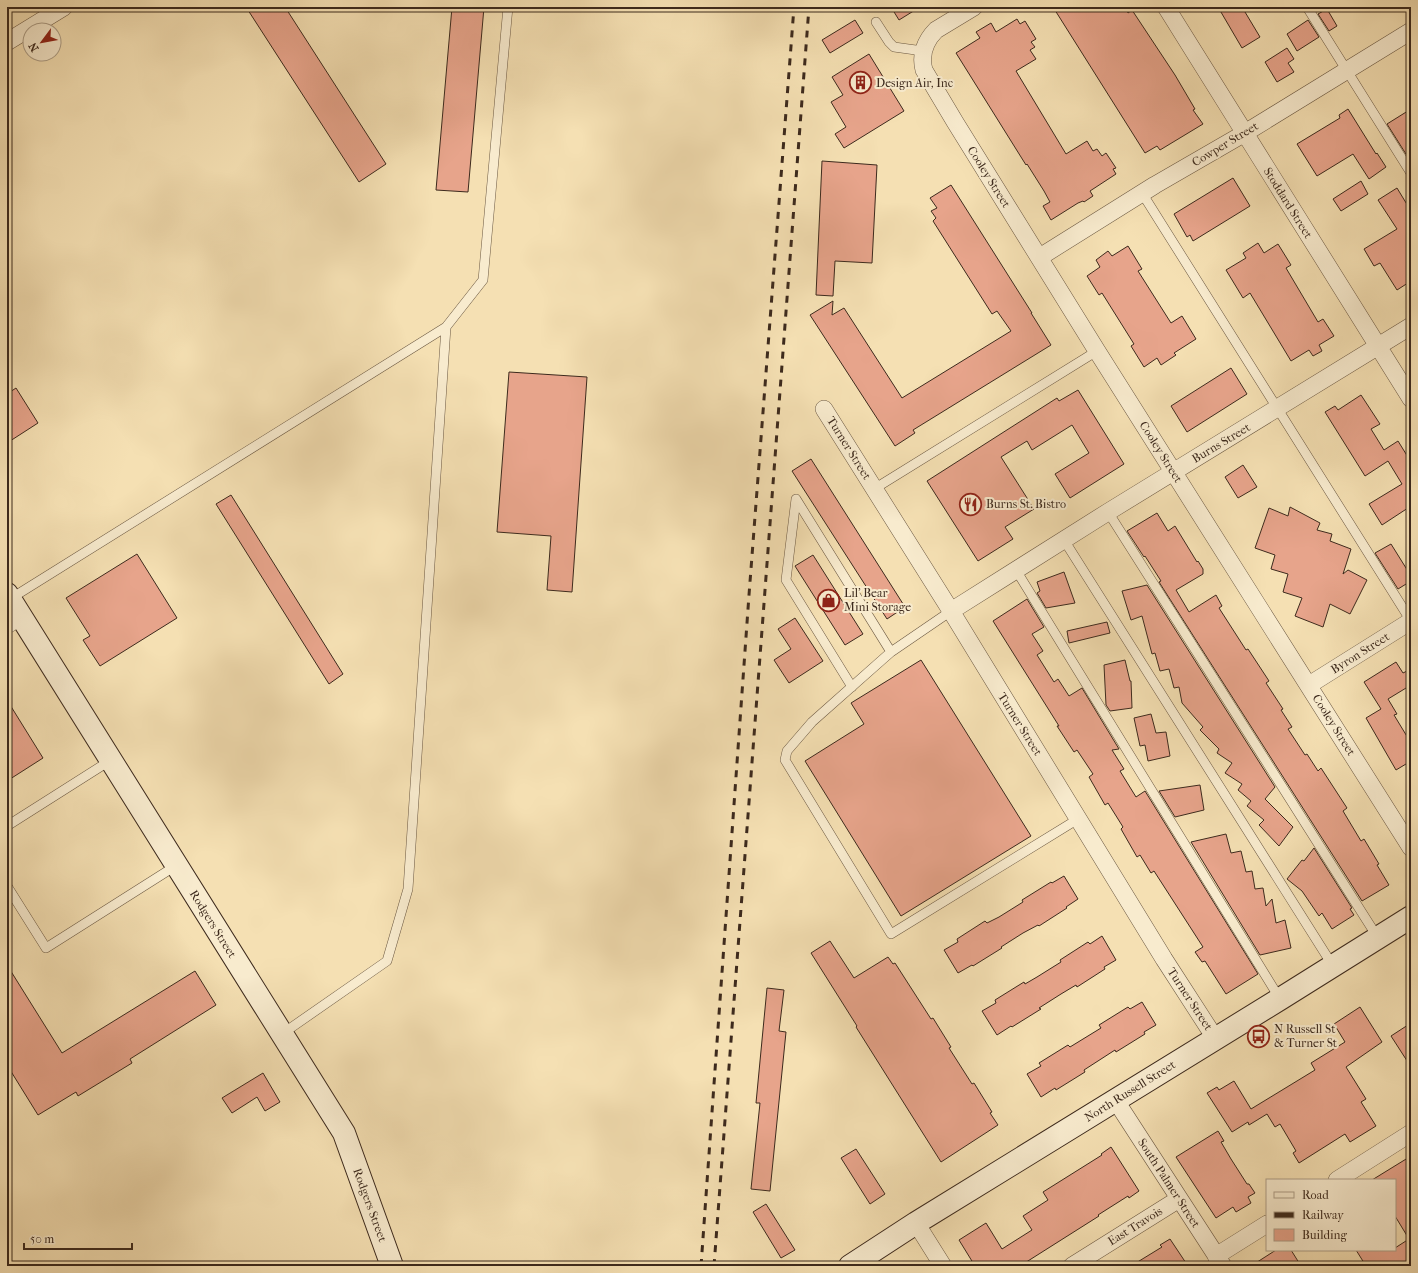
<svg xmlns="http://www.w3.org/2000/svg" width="1418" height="1273" font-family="'IM FELL French Canon',serif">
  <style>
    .building { fill: #e7a48b; stroke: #3d2a1d }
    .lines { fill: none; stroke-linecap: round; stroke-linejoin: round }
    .lane-casing { stroke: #6b5842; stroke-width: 10 }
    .street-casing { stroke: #6b5842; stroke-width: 18 }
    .secondary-casing { stroke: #3d2a1d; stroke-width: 24 }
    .lane { stroke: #f8ebce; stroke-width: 9 }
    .street { stroke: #f8ebce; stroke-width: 17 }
    .secondary { stroke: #f8ebce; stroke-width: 22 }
    .rail { stroke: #3d2a1d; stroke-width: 3; stroke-dasharray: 7 7; stroke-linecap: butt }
    .labels { text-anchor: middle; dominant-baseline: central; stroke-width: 4; stroke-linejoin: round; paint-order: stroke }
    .poi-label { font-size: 12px; fill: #3d2a1d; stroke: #f8ebce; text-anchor: start }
    .street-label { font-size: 12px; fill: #3d2a1d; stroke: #f8ebce }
  </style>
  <rect width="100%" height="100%" fill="#f5e0b3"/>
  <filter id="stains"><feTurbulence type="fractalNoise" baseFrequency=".005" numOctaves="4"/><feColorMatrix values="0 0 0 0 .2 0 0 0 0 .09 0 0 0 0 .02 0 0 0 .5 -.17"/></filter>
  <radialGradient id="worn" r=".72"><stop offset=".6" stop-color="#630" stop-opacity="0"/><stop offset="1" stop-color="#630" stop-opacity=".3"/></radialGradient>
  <path class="building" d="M246,7H285L386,164L359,182Z
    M452,7H484L468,192L436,190Z
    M891,7H920L899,20Z
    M1053,7H1125L1128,13L1132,10L1175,75L1195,109L1193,110L1203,124L1160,150L1157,146L1145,153Z
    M1218,7H1242L1260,37L1242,48Z
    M1327,9L1337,26L1329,31L1318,14Z
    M1017,19L1020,24L1025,21L1036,39L1031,42L1035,47L1030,50L1036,59L1016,71L1066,154L1087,141L1093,151L1097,149L1102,156L1106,153L1116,168L1113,169L1116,174L1090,191L1093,196L1084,202L1083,201L1078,203L1051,220L1043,206L1050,202L1044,191L1027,164L1026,165L956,53L980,38L976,32L991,23L996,32Z
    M855,20L863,33L830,53L822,40Z
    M1308,20L1319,37L1297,51L1287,34Z
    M1287,48L1294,59L1288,63L1294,72L1277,82L1265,62Z
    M869,54L904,111L844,148L835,134L846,127L831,102L843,95L832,77Z
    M1348,109L1376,154L1377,153L1386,167L1369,179L1353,154L1317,176L1297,144L1340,118L1339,115Z
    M1411,109V162L1387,124Z
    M822,161L877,165L872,263L835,261L833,296L816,295Z
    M1233,178L1250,206L1193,241L1190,235L1187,237L1174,214Z
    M1361,181L1368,194L1341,211L1333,199Z
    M951,185L1032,313H1031L1051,345L913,430L915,433L895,446L810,315L833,301L832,315L844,308L902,398L1011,331L997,311L992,314L933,221L936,218L931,211L937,208L930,198Z
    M1397,188L1411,211V281L1397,290L1380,263L1374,266L1364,249L1397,229L1378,200Z
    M1258,243L1264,253L1278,244L1291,265L1286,268L1318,322L1323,319L1334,336L1319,345L1322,351L1313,356L1309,350L1291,361L1250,293L1243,298L1226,270L1246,258L1243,253Z
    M1128,246L1142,269L1138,271L1171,323L1182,316L1196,339L1174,353L1176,355L1161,365L1157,358L1144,367L1131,346L1134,344L1102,293L1099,295L1087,276L1100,267L1096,260L1108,251L1112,256Z
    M1231,368L1247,394L1187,432L1171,406Z
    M509,372L587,377L572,592L547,590L551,536L497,532Z
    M16,388L38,423L7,443V394Z
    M1078,390L1124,464L1070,498L1055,474L1089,453L1072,425L1032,450L1027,441L1001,457L1034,509L1005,527L1013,539L978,561L927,481L1057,398L1059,401Z
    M1361,395L1380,424L1371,429L1384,450L1398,441L1411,462V506L1382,525L1369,504L1402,484L1388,461L1365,476L1325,412L1335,406L1338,410Z
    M811,459L905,607L887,619L792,471Z
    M1243,465L1257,487L1238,498L1225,477Z
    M231,495L343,674L329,684L216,504Z
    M1290,507L1320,523L1317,530L1332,534L1330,541L1351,549L1343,574L1348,570L1367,580L1350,614L1330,604L1323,627L1295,616L1302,598L1283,592L1288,574L1271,569L1275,555L1255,548L1269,508L1288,516Z
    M1157,513L1168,531L1175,526L1197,562L1198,561L1203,569V574L1176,590L1189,612L1216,595L1222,606L1219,608L1246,650L1248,649L1269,681L1266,683L1283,709L1281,710L1292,727L1288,729L1305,755L1307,754L1318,771L1321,768L1347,808L1343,811L1361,841L1364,839L1379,864L1377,865L1389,885L1362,901L1159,582L1161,581L1145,556L1144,557L1127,531Z
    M1391,544L1411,576V581L1398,589L1375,553Z
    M137,554L177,618L100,666L83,640L90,636L66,598Z
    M813,555L863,634L845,645L795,566Z
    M1064,572L1075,603L1046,608L1037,593L1040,591L1037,582Z
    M1147,585L1275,787L1265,799L1293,827L1279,846L1259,825L1264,820L1247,806L1251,801L1238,790L1242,784L1225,773L1232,763L1217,753L1219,749L1200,730L1203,727L1182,703L1179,687L1174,688L1169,669L1160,671L1155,653L1152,654L1142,616L1131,620L1122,591Z
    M1027,599L1044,627L1032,634L1043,651L1037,655L1054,682L1058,679L1069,696L1082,688L1119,749L1112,750L1124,769L1120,771L1136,797L1145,791L1258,974L1226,994L1205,961L1202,962L1195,952L1203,947L1154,871L1151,873L1140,855L1137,857L1121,829L1123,827L1108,803L1105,805L1089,777L1093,774L1077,750L1074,752L1057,726H1059L993,621Z
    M795,618L823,661L789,683L774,660L791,649L778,629Z
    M1107,622L1110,633L1069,643L1067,631Z
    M921,660L1031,836L901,916L805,761L864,724L851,703Z
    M1125,660L1130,681H1131L1132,708L1110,711L1106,705L1104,665Z
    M1396,662L1403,673L1411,669V685L1388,699L1397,714L1394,715L1411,743V761L1396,770L1366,718L1381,709L1364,682Z
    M7,700L43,758L7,781Z
    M1151,714L1156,733L1166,732L1170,756L1148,761L1145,745L1140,746L1134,718Z
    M1200,785L1204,810L1175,817L1159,791Z
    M1226,834L1231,853L1241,851L1246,872L1252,871L1255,889L1263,888L1266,906L1272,899L1276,923L1285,920L1291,948L1260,955L1191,842Z
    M1314,848L1352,908L1350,909L1354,915L1332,929L1322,913L1319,916L1302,891L1287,879L1302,860L1304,861Z
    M1064,876L1078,899L1066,907L1067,908L1039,926L1038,925L1023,933L1001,947L1002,948L973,966L972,965L958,973L944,950L958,942L957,939L985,921L987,923L999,917L1023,902L1022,900L1051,882L1052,883Z
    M1102,936L1116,960L1104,967L1105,969L1077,987L1076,985L1061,994L1039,1008L1041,1009L1012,1027L1011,1026L997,1035L982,1011L996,1003L995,1000L1024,982L1025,984L1037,977L1061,962L1060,960L1088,942L1090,944Z
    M830,941L854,978L888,957L893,964L895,963L931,1019L933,1018L951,1047L949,1048L972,1084L974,1083L992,1112L990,1113L998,1125L941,1162L856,1027L857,1026L811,953Z
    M7,965L62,1053L195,971L216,1005L130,1059L132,1063L78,1096L76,1092L38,1115L7,1065Z
    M767,988L784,990L779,1031L786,1032L770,1191L751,1189L760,1103H756Z
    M1142,1002L1156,1025L1144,1032L1145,1034L1116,1052L1115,1050L1084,1070L1085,1072L1056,1090L1055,1088L1041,1097L1027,1074L1041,1066L1039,1063L1068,1045L1070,1047L1101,1028L1099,1025L1128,1007L1130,1009Z
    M1360,1007L1382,1042L1346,1067L1366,1099L1361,1102L1376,1126L1350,1142L1345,1134L1299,1163L1293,1153L1296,1151L1280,1124L1275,1127L1267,1114L1249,1125L1248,1122L1232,1132L1207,1093L1217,1087L1219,1090L1234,1081L1251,1109L1315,1070L1311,1063L1345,1042L1334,1024Z
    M1411,1023V1067L1391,1036Z
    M263,1073L280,1102L265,1111L257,1097L232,1113L222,1098Z
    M1218,1131L1224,1141L1221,1142L1231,1159L1247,1184H1249L1255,1193L1248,1197L1251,1203L1236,1212L1233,1207L1216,1218L1176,1157Z
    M1111,1147L1139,1191L1129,1198L1128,1196L1098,1215L1099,1216L1020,1266H975L959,1240L986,1223L1002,1249L1032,1230L1023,1216L1048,1200L1043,1192L1102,1155L1101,1154Z
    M856,1149L885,1194L870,1204L841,1158Z
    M1411,1156V1260L1401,1266H1366L1356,1250H1395V1248L1409,1239L1395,1216V1180H1372Z
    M766,1204L795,1250L781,1258L753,1212Z
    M1170,1239L1188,1266H1131L1162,1247L1160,1245Z
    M1276,1250H1291L1301,1266H1251Z"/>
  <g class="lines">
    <defs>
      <path id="lane" d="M1307,7L1411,173
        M876,22L889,42L894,47L923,51
        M1142,193L1411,621
        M874,489L1097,351
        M796,499L786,580L852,687
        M796,499L891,652
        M1108,512L1378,938
        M1064,540L1333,966
        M1016,570L1280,999
        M10,599L446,327
        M951,611L891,652L883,659L812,722L787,751L785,760L891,934L1078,819
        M7,826L111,760
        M7,886L46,948L177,865
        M282,1034L387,961L408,889L446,327L483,280L508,7"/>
      <path id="street" d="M974,7L936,30C925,41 920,55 924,70L955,122L1097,351L1411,848
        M1166,7L1411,399
        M7,42L64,7
        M1040,257L1155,185L1245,133L1411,31
        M824,409L951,611L1164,959L1215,1038
        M951,611L1108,512L1411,326
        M7,625L21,616
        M1309,685L1411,621
        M1116,1101L1223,1266
        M1337,1180L1411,1133
        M916,1223L943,1266
        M1216,1256L1267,1224
        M1072,1266L1179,1199"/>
      <path id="secondary" d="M7,594L344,1133L392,1266
        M850,1266L916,1223L1280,999L1411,917"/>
    </defs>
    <use href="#lane" class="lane-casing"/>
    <use href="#street" class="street-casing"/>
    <use href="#secondary" class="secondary-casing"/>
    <use href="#lane" class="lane"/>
    <use href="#street" class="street"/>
    <use href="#secondary" class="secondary"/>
    <path class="rail" d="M701,1266L749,595L794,7
      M714,1266L809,7"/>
  </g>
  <defs>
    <symbol id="building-ring" viewBox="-11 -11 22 22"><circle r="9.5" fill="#f8ebce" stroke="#8f2418" stroke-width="1.5"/><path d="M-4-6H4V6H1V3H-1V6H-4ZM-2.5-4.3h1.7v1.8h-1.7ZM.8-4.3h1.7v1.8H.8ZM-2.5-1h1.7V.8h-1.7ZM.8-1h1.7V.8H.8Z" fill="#8f2418"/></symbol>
    <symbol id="restaurant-ring" viewBox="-11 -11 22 22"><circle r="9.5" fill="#f8ebce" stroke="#8f2418" stroke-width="1.5"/><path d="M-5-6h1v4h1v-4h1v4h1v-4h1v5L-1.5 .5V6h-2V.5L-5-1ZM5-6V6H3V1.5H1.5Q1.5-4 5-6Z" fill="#8f2418"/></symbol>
    <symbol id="shop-ring" viewBox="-11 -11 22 22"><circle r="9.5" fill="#f8ebce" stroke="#8f2418" stroke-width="1.5"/><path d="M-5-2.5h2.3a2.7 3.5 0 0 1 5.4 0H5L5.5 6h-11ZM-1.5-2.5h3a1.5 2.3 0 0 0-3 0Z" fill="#8f2418"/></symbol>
    <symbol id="bus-ring" viewBox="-11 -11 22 22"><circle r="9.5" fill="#f8ebce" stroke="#8f2418" stroke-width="1.5"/><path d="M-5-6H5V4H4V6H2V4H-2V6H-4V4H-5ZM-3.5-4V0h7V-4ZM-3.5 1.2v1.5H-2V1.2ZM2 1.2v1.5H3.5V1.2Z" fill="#8f2418"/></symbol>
  </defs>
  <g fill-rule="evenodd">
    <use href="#building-ring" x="848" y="70" width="25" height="25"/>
    <use href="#restaurant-ring" x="958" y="492" width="25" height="25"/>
    <use href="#shop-ring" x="816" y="588" width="25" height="25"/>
    <use href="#bus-ring" x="1246" y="1024" width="25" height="25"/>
  </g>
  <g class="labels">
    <g class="poi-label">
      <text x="876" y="83">Design Air, Inc</text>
      <text x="986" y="504">Burns St. Bistro</text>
      <text x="844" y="593">Lil' Bear<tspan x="844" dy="14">Mini Storage</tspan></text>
      <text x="1274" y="1029">N Russell St<tspan x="1274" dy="14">&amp; Turner St</tspan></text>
    </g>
    <g class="street-label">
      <text transform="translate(1225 144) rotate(-31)">Cowper Street</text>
      <text transform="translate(989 177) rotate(58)">Cooley Street</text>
      <text transform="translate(1288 203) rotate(58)">Stoddard Street</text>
      <text transform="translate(1221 443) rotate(-31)">Burns Street</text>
      <text transform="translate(849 448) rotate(58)">Turner Street</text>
      <text transform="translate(1161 452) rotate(58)">Cooley Street</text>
      <text transform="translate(1360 653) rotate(-32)">Byron Street</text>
      <text transform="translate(1020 724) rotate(58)">Turner Street</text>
      <text transform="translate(1334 725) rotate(58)">Cooley Street</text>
      <text transform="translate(213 924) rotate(58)">Rodgers Street</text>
      <text transform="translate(1190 999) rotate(57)">Turner Street</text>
      <text transform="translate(1130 1091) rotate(-32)">North Russell Street</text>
      <text transform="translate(1169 1183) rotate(57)">South Palmer Street</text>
      <text transform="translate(370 1205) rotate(70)">Rodgers Street</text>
      <text transform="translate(1135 1226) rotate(-32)">East Travois</text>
    </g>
  </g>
  <rect width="1418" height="1273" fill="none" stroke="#f5e0b3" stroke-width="24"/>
  <rect x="8" y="8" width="1402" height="1257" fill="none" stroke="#3d2a1d" stroke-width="2"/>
  <rect x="12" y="12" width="1394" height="1249" fill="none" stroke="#3d2a1d"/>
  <rect x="1266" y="1179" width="130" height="72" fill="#f8ebce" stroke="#ad9e87"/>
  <rect x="1274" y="1192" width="20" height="6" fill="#f8ebce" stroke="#ad9e87"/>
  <text x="1302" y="1199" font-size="12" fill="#3d2a1d">Road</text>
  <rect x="1274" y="1212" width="20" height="6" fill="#3d2a1d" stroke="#ad9e87"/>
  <text x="1302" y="1219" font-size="12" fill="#3d2a1d">Railway</text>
  <rect x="1274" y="1229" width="20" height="12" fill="#e7a48b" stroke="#ad9e87"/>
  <text x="1302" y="1239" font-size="12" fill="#3d2a1d">Building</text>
  <g transform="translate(42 42) rotate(238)"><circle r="19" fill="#f8ebce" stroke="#ad9e87"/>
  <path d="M0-3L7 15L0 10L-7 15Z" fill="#8f2418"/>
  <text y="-6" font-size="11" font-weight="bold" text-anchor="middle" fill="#3d2a1d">N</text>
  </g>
  <path d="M24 1243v6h108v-6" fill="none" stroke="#3d2a1d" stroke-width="2"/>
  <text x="30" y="1243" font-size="12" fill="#3d2a1d" stroke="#f8ebce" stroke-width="3" paint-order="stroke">50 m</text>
  <rect width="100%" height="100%" filter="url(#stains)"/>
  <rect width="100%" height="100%" fill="url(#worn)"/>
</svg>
